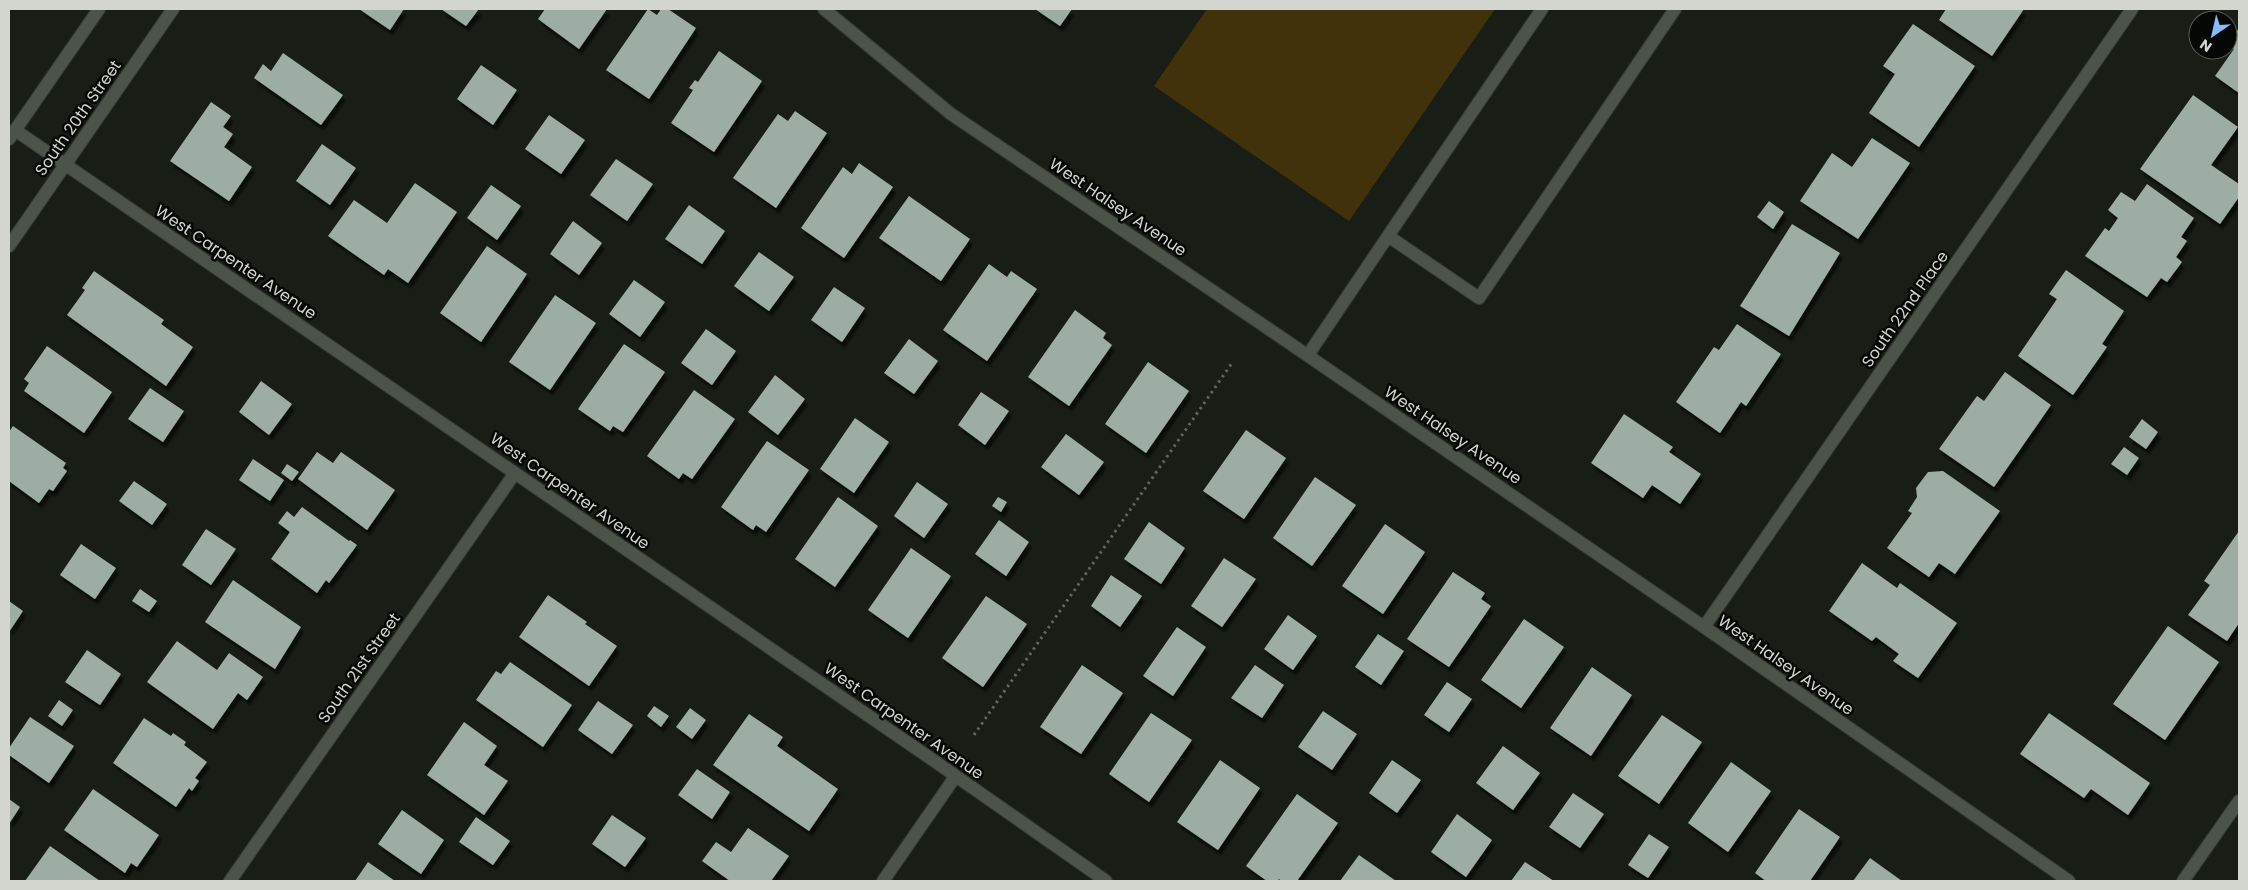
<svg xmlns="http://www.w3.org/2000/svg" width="2248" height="890" font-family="Poppins,sans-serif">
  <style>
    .green { fill: #41320b }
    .building { fill: #9eada4; filter: url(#shadow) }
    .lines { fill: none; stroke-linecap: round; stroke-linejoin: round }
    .minor-casing { stroke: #353933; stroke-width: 14 }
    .path { stroke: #5f645c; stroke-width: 3; stroke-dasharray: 2.5 4; stroke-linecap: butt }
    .minor { stroke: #4c5348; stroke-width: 12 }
    .labels { text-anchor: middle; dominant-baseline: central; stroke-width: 5; stroke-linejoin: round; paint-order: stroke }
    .street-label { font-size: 16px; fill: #d2d6cf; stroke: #050704 }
  </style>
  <defs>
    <filter id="shadow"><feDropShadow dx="3" dy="5.5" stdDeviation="1" flood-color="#0009"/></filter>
  </defs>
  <rect width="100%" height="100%" fill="#181e15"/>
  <path class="green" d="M1207,9H1495L1349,221L1154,86Z"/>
  <path class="building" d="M359,9H404L390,30Z
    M441,9H479L466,26Z
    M545,9H607L579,49L538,19Z
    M648,9L657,15L661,9H668L696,28L649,99L606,70Z
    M1035,9H1072L1060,26Z
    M1946,9H2024L1992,56L1939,20Z
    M1913,24L1975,66L1919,147L1869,113L1895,74L1883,66Z
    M2239,28V93L2215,76L2234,49L2228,44Z
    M719,51L762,81L714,152L671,123L693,90L689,88L695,80L698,82Z
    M283,53L343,95L321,125L254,78L263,64L271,71Z
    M481,65L517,90L493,125L457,99Z
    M2193,95L2238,127L2211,165L2239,184V197L2220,224L2140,169Z
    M211,102L231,116L223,127L233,134L224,147L252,167L229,201L170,161Z
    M795,111L827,133L776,208L733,178L778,114L788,121Z
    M549,115L585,140L561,174L525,149Z
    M1872,138L1910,163L1858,239L1800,201L1832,153L1852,167Z
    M322,144L356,168L330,205L296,181Z
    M616,159L653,184L627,221L590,195Z
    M859,163L893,187L844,258L801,228L843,167L852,174Z
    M415,183L457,212L408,283L388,269L384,275L328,236L354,200L387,223Z
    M2147,184L2194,218L2181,237L2187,241L2176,257L2182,262L2167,282L2161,278L2147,297L2085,256L2105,228L2109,231L2118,218L2108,210L2121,192L2135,201Z
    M491,185L521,206L497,240L467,218Z
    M909,196L970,239L941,281L879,238Z
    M1769,201L1784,212L1773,229L1757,217Z
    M689,205L725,231L702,264L665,239Z
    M573,221L602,243L579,275L550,254Z
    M1792,224L1840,253L1789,336L1740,306Z
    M487,246L527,274L481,342L440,313Z
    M759,252L794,277L769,311L734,286Z
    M989,264L1007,277L1011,271L1037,289L987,361L943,330Z
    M2066,270L2124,311L2102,344L2107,347L2073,395L2018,356L2057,299L2049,294Z
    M94,271L164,320L161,324L193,347L166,386L67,315L85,290L82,288Z
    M634,280L665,302L640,337L609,314Z
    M834,287L865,308L842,342L811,320Z
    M555,295L596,323L550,390L509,362Z
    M1075,310L1106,333L1103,338L1112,345L1069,406L1028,377Z
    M1737,324L1781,354L1746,406L1741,402L1720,433L1676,402L1714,347L1719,350Z
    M706,329L736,351L712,385L681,363Z
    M909,339L938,361L914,394L884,373Z
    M624,344L665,372L623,432L613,426L610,431L578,409Z
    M47,346L112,392L84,433L24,391L29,383L24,379Z
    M1148,362L1189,391L1146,453L1105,424Z
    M2005,372L2051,405L1994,487L1939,449L1977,396L1984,401Z
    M775,375L805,399L778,435L748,412Z
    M261,381L292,404L269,435L239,412Z
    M150,388L184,411L163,442L128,419Z
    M694,390L735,419L692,479L683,473L679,479L647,456Z
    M981,392L1009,411L985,445L958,425Z
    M1624,414L1673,447L1669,452L1701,474L1680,504L1652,485L1643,498L1591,463Z
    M855,418L889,442L854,493L820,469Z
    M2142,419L2158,432L2146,449L2129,437Z
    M13,426L66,463L63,468L67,471L53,491L49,489L39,503L9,481V432Z
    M1246,430L1286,458L1244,519L1203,491Z
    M1066,434L1104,462L1079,495L1041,467Z
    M767,441L809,470L766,532L756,525L753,530L721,507Z
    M2124,447L2139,458L2127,475L2111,464Z
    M317,452L333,463L341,452L395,490L367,530L298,479Z
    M253,459L284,480L270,501L239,480Z
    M287,464L299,472L292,481L281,473Z
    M1943,471L2000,511L1955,574L1939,563L1929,577L1887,548L1912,513L1908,511L1917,497L1916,488L1928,472Z
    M1315,477L1356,505L1312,566L1273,538Z
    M134,481L167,504L152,525L119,501Z
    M917,482L948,504L924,538L894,516Z
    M838,497L878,526L835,587L795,559Z
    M998,497L1007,502L1001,512L992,506Z
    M302,507L349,541L350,540L357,545L329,583L326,580L317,593L271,559L290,532L278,523L287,511L294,517Z
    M999,520L1029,542L1006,576L975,554Z
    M1149,522L1185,548L1161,584L1124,559Z
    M1385,524L1425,552L1383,614L1342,586Z
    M206,529L236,549L211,585L182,565Z
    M2239,531V623L2227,641L2188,615L2210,585L2204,581Z
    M81,544L116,568L95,599L60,575Z
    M911,548L951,576L908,638L868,610Z
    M1224,558L1256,579L1222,627L1191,606Z
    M1862,563L1897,588L1900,583L1957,623L1918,678L1893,661L1899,654L1876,637L1872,641L1829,611Z
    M1453,572L1485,593L1481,599L1491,606L1449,667L1407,639Z
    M1111,575L1142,596L1120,627L1091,606Z
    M233,580L301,627L275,669L205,622Z
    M140,589L157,601L149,612L132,601Z
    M548,595L587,622L585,624L617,646L589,686L519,637Z
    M986,596L1027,624L983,687L942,658Z
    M9,601L23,611L9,632Z
    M1288,615L1317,636L1293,670L1264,649Z
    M1524,619L1564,647L1521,708L1481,680Z
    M2168,626L2219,662L2165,740L2113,704Z
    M1177,627L1206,647L1173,696L1143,676Z
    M1378,634L1404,651L1381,685L1355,667Z
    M177,641L217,670L229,653L263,677L247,700L238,693L213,729L147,682Z
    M87,650L121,674L100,705L65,682Z
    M510,662L572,705L543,747L476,700L496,671L501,674Z
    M1082,665L1123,693L1081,754L1040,727Z
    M1255,665L1284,685L1262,718L1231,698Z
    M1592,667L1632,695L1591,756L1550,728Z
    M1447,682L1472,699L1449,732L1424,715Z
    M59,700L73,710L62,726L48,716Z
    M598,701L633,725L612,754L578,730Z
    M654,706L669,716L661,727L647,716Z
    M690,708L706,720L692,739L676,727Z
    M1323,711L1357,734L1332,770L1298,747Z
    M1151,713L1192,740L1149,802L1109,774Z
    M2049,713L2150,783L2128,815L2091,789L2084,798L2020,754Z
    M749,714L783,737L777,746L838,789L809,831L713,765Z
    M1662,715L1702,742L1659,804L1618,776Z
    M30,717L74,746L49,783L9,755V748Z
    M144,718L171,736L173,733L186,742L184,745L207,762L195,778L199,781L192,791L189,788L176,807L113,763Z
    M464,722L497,746L484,765L508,781L484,815L427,775Z
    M1503,746L1540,773L1513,810L1476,783Z
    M1220,760L1260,788L1218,850L1177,822Z
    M1392,760L1421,780L1397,813L1369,793Z
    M1731,762L1771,791L1728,852L1688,823Z
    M697,769L730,792L712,819L678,795Z
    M93,789L159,835L137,867L131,863L125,873L64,830Z
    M1573,793L1604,814L1580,848L1549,827Z
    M1297,794L1338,823L1297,881H1282L1279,879L1277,881H1267L1246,866Z
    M9,799L20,807L9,824Z
    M1799,809L1840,837L1810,881H1766L1755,873Z
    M402,810L444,840L421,874L378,844Z
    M1457,814L1492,840L1466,877L1431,852Z
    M612,815L646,838L625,867L592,844Z
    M476,817L510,841L493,865L459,842Z
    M748,828L789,856L771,881H730L702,861L716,842L731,852Z
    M1649,834L1669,847L1648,878L1628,865Z
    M50,846L100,881H25Z
    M1359,855L1396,881H1340Z
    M1870,858L1902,881H1853Z
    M368,862L395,881H355Z
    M1525,862L1554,881H1511Z"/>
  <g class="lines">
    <defs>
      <path id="minor" d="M824,9L951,114L1260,323L1704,627L2069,881
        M1542,9L1388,236L1479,298L1675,9
        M15,130L930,758L1106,881
        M9,139L99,9
        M9,246L173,9
        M1308,355L1388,236
        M1704,627L2132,9
        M230,881L515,473
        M883,881L955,777
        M2183,881L2239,801"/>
    </defs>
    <use href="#minor" class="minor-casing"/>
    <path class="path" d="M974,735L1232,363"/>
    <use href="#minor" class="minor"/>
  </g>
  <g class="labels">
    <g class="street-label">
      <text transform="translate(78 118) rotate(-55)">South 20th Street</text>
      <text transform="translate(1118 207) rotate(34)">West Halsey Avenue</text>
      <text transform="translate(236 262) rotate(34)">West Carpenter Avenue</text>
      <text transform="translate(1905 309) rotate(-55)">South 22nd Place</text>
      <text transform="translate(1453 435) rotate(34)">West Halsey Avenue</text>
      <text transform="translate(570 491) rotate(35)">West Carpenter Avenue</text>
      <text transform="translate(1786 665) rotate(35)">West Halsey Avenue</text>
      <text transform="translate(359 668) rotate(-55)">South 21st Street</text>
      <text transform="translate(904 721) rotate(35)">West Carpenter Avenue</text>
    </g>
  </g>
  <rect width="2248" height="890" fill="none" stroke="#d2d6cf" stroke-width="20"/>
  <g transform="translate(2213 35) rotate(214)"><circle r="24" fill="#050704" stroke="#575a55"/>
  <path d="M0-4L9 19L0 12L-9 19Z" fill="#8bbafc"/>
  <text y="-8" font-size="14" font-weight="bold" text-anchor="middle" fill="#d2d6cf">N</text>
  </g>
</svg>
